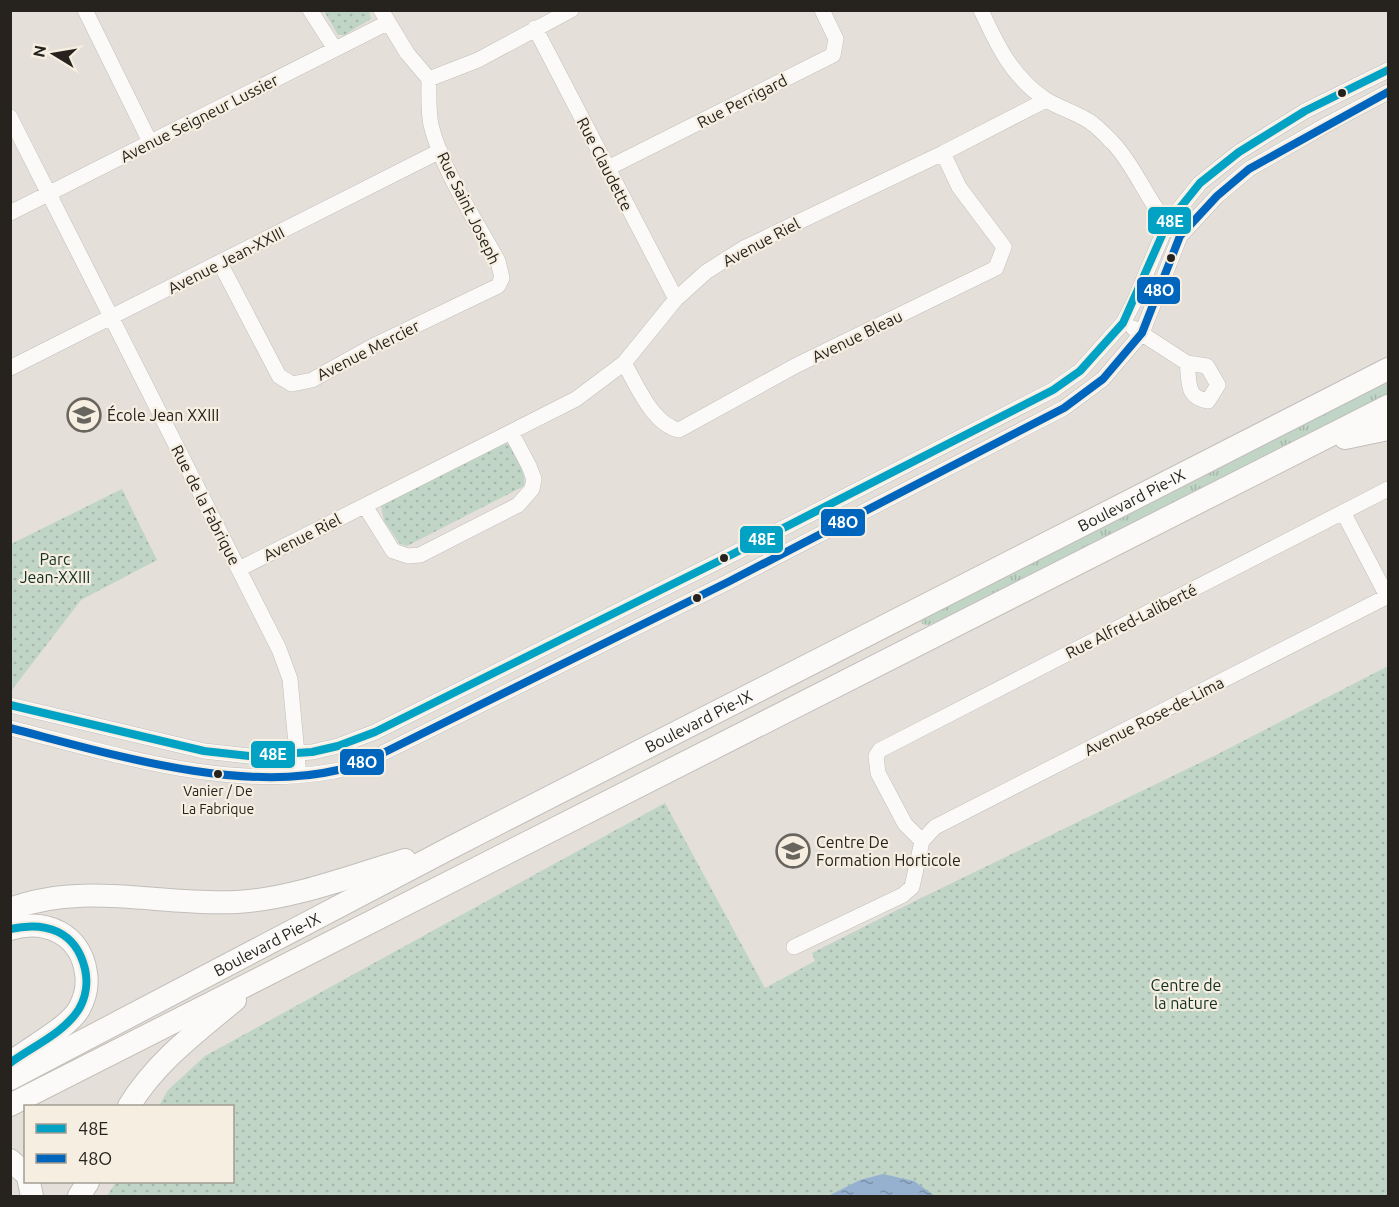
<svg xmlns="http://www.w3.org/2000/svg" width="1399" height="1207" font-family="Ubuntu,sans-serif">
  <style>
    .grass { fill: url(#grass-tufts) }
    .park { fill: url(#park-dots) }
    .water { fill: url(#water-ripples) }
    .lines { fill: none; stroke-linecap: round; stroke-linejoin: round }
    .minor-casing { stroke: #c2beb9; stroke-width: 16 }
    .highway-casing { stroke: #c2beb9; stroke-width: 24 }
    .minor { stroke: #fbfaf9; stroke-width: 15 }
    .highway { stroke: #fbfaf9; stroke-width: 22 }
    .bus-1-casing { stroke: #f5eee1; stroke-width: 12 }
    .bus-2-casing { stroke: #f5eee1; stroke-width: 12 }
    .bus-1 { stroke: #02a2c5; stroke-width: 8 }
    .bus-2 { stroke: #0065bd; stroke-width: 8 }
    .bus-dot { fill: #26231e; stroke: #f5eee1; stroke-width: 2 }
    .labels { text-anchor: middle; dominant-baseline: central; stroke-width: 4.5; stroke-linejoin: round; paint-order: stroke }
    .bus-label { font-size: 14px; fill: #26231e; stroke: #f5eee1 }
    .street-label { font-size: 16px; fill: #26231e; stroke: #f5eee1 }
    .poi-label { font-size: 16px; fill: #26231e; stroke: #f5eee1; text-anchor: start }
    .park-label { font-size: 16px; fill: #103022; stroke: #f5eee1 }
    .line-badge { stroke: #f5eee1; stroke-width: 2 }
    .badge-label { font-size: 16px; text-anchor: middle; font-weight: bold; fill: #fff }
  </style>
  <defs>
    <pattern id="grass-tufts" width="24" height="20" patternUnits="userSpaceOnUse" patternTransform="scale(1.5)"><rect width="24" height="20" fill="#c0d5c6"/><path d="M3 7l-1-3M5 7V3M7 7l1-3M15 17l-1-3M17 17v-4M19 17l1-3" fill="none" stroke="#a5b7aa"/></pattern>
    <pattern id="park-dots" width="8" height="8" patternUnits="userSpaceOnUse" patternTransform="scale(1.5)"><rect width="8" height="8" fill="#c0d5c6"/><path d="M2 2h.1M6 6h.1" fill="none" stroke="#a5b7aa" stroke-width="1.8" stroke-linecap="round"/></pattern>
    <pattern id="water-ripples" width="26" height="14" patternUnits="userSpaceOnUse" patternTransform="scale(1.5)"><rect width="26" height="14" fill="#96b1d0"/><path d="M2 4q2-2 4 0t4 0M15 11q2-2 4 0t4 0" fill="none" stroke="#7a90a8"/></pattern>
  </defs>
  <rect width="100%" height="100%" fill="#e4e0d9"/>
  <path class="grass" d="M1388,379V396L953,616L928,625L922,624L921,619Z"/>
  <path class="park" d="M324,11H369L371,19L344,35H338Z
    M503,440C514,448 527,473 524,486L407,546L400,544L384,521L381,505Z
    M122,489L157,560L81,600L11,691V544Z
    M1388,666V1196H107L116,1182H232V1106H159L168,1090L205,1056L665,803L765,988L815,961L812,953L919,899L1218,754Z"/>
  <path class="water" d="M883,1174L914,1181L935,1196H828L860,1180Z"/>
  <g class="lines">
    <defs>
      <path id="minor" d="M85,10L150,142
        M310,10L335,49
        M981,10C997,45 1012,77 1045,99C1060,109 1079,113 1093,124C1101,130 1107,137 1114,144C1138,170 1148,205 1174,230
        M535,28L676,299
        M429,79L478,60L571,10
        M10,117L279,649L290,679L299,776
        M608,168L833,55L836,39L822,10
        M10,213L387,23
        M220,263L279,376L292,384L312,380L373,346L498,286L502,278L498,261C476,221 442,170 431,125C428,110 429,94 429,79L407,53L381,10
        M1133,328L1187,363L1207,366L1218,385L1208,401C1185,397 1190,382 1187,363
        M624,363C637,385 652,424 679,430L795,366L996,268L1004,247L959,187L943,153
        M10,368L440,151
        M365,506L393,551L408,556L420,555L518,505L532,489L534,479L529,466L511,432
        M1343,512L1387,596
        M239,569L576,399L624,363L676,299L706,272L744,248L943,153L1046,100
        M10,705L204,751L249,756L312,752L338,746L375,732L719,561L1053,390L1080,371L1123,323L1133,304L1167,224L1200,183L1239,152L1305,111L1388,70
        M10,728C116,754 225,791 334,771C350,768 366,760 381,754L728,582L1064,408L1103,379L1142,333L1180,236L1217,196L1249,169L1326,125L1388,92
        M922,841L905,824L878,773L876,756L880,750L1388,489
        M922,841L935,827L1388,596
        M794,947L903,895L912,887L922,841"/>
      <g id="highway">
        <path d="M1345,438L1388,429"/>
        <path d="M10,909C84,881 161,906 237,902C292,899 352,876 405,860"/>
        <path d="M10,929C45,918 81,934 86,973C88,985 85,998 79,1009C68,1028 29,1048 10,1063"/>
        <path id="s1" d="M10,1079L452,847L1388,369"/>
        <path d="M10,1105L1388,406"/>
        <path d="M129,1106C156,1062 195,1033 235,1000"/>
        <path d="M10,1160L26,1174"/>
        <path d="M29,1182L32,1196"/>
        <path d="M79,1196L88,1182"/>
      </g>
    </defs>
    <use href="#minor" class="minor-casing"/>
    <use href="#highway" class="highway-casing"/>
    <use href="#minor" class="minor"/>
    <use href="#highway" class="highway"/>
    <defs>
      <path id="bus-1" d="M10,705L204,751L249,756L312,752L338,746L375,732L719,561L1053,390L1080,371L1123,323L1167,224L1200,183L1239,152L1305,111L1388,70
        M10,929C46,921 76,931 85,969C88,982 86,997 79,1009C64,1033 33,1046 10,1063"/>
      <path id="bus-2" d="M10,728C108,753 238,794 338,770C353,766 367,760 381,754L728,582L1064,408L1103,379L1142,333L1180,236L1217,196L1249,169L1388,92"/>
    </defs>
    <use href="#bus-1" class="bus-1-casing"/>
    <use href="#bus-2" class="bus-2-casing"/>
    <use href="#bus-1" class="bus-1"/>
    <use href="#bus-2" class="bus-2"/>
  </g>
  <defs>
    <symbol id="school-ring" viewBox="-11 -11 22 22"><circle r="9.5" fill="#f5eee1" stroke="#68655f" stroke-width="1.5"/><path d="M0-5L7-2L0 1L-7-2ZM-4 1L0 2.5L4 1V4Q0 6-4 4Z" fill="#68655f"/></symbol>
  </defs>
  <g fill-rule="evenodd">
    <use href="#school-ring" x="65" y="396" width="38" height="38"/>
    <use href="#school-ring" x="774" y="832" width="38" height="38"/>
  </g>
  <g class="bus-dot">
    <circle cx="1342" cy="93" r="5"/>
    <circle cx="1171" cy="258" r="5"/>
    <circle cx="724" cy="558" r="5"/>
    <circle cx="697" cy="598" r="5"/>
    <circle cx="218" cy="774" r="5"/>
  </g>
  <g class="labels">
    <g class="bus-label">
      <text x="218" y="791">Vanier / De<tspan x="218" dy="18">La Fabrique</tspan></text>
    </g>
    <g class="street-label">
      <text transform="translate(742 101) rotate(-27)">Rue Perrigard</text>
      <text transform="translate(199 118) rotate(-27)">Avenue Seigneur Lussier</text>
      <text transform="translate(605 164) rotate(63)">Rue Claudette</text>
      <text transform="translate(469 208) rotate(64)">Rue Saint Joseph</text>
      <text transform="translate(761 242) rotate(-28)">Avenue Riel</text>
      <text transform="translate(226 260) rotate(-27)">Avenue Jean-XXIII</text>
      <text transform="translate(857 336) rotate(-26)">Avenue Bleau</text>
      <text transform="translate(368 350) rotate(-27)">Avenue Mercier</text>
      <text stroke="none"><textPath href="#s1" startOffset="1262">Boulevard Pie-IX</textPath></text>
      <text transform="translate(206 505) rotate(63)">Rue de la Fabrique</text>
      <text transform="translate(302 537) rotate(-27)">Avenue Riel</text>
      <text transform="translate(1131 621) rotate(-27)">Rue Alfred-Laliberté</text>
      <text transform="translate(1154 716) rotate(-27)">Avenue Rose-de-Lima</text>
      <text stroke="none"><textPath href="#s1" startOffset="776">Boulevard Pie-IX</textPath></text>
      <text stroke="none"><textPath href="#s1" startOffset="290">Boulevard Pie-IX</textPath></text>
    </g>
    <g class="poi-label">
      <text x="107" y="415">École Jean XXIII</text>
      <text x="816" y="842">Centre De<tspan x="816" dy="18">Formation Horticole</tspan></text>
    </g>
    <g class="park-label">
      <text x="55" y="559">Parc<tspan x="55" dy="18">Jean-XXIII</tspan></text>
      <text x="1186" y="985">Centre de<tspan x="1186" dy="18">la nature</tspan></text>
    </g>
  </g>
  <g class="line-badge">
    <rect x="1147" y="206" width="45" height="29" rx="6" fill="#02a2c5"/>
    <rect x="1136" y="276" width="45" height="29" rx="6" fill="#0065bd"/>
    <rect x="820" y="508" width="46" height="29" rx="6" fill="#0065bd"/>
    <rect x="739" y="525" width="45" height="29" rx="6" fill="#02a2c5"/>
    <rect x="250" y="740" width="46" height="29" rx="6" fill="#02a2c5"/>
    <rect x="339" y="748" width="46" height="28" rx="6" fill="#0065bd"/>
  </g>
  <g class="badge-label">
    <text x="1170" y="227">48E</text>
    <text x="1159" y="296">48O</text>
    <text x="843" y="528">48O</text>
    <text x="762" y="545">48E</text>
    <text x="273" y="760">48E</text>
    <text x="362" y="768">48O</text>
  </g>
  <rect width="1399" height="1207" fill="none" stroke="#26231e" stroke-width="24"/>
  <rect x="24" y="1105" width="210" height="78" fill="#f5eee1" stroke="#a29d93" stroke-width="1.5"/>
  <rect x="36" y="1124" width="30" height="9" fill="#02a2c5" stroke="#a29d93" stroke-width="1.5"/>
  <text x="78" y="1135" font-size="18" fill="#26231e">48E</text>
  <rect x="36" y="1154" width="30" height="9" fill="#0065bd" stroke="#a29d93" stroke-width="1.5"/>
  <text x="78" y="1165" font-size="18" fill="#26231e">48O</text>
  <g transform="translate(54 54) rotate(281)" stroke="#f5eee1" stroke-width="4.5" paint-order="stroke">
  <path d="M0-4.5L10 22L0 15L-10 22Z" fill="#26231e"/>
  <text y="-9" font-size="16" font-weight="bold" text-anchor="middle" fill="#26231e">N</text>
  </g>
</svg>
